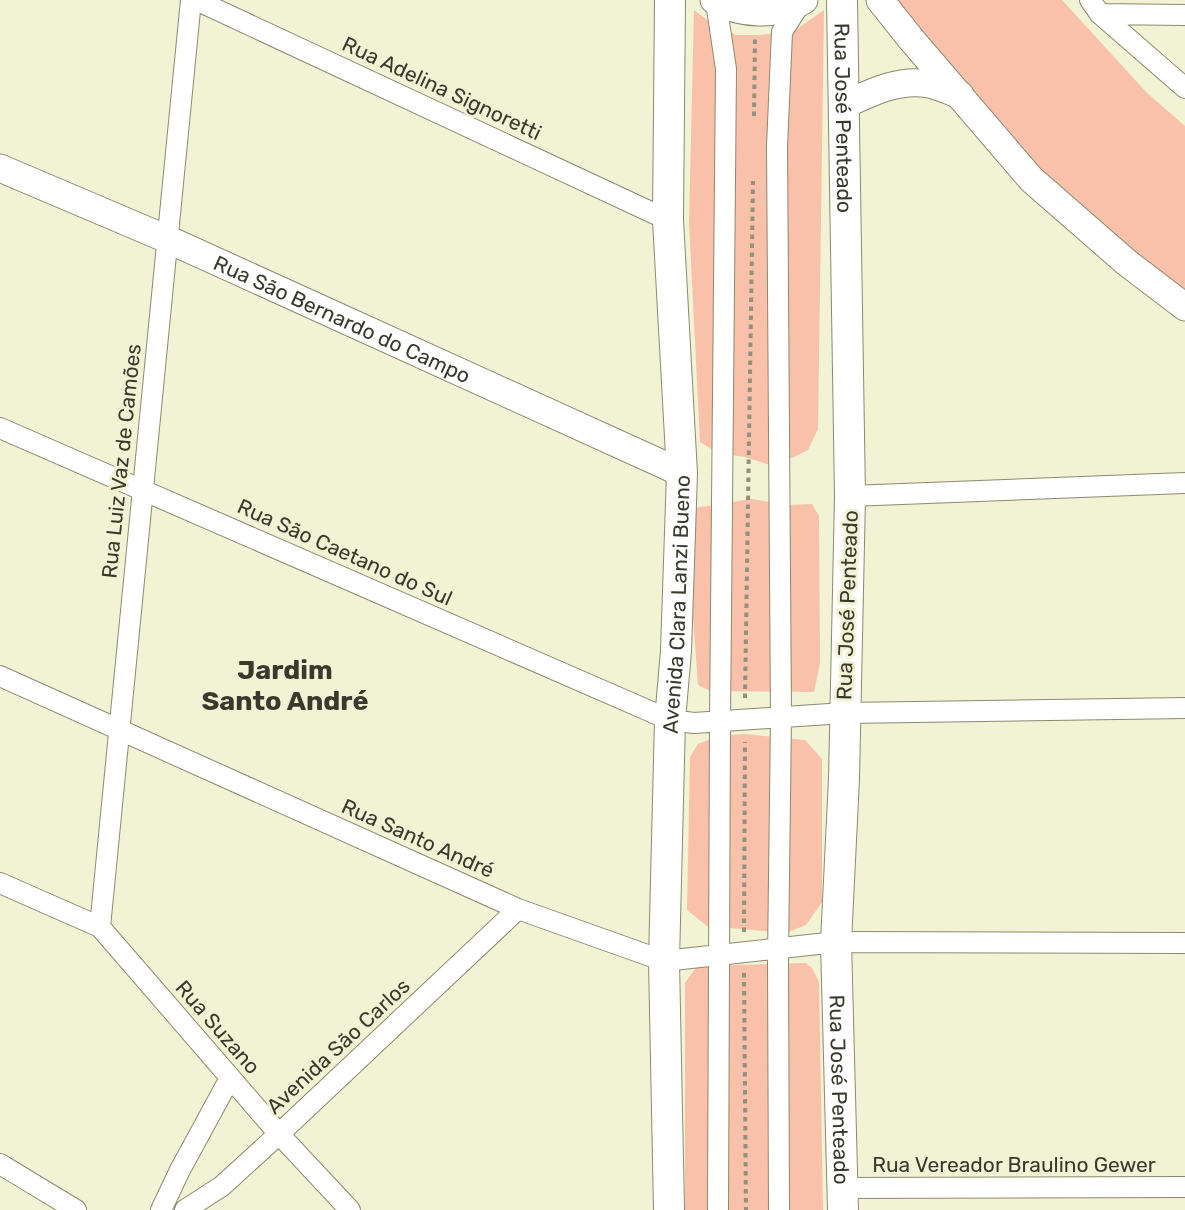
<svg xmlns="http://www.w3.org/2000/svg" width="1185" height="1210" font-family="Rubik,sans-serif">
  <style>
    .green { fill: #f9c0aa }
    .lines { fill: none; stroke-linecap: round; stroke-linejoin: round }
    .street-casing { stroke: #8a8a6f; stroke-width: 22 }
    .secondary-casing { stroke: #8a8a6f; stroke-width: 29 }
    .primary-casing { stroke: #8a8a6f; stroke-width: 32 }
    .path { stroke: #91917c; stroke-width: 4; stroke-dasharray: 4.5 4.5; stroke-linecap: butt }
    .street { stroke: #fff; stroke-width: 20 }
    .secondary { stroke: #fff; stroke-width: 27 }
    .primary { stroke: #fff; stroke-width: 30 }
    .labels { text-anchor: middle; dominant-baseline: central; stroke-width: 6; stroke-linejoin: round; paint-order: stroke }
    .street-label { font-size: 21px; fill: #39392d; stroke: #f2f3d5 }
    .district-label { font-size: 27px; font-weight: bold; fill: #39392d; stroke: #f2f3d5 }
  </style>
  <rect width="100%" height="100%" fill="#f2f3d5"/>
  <path class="green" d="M893,0H1062L1147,93L1185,126V289L1135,252L1039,171Z
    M694,10L715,26L736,35H759L794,31L824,10L818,429L808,450L792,458L767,464L745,457L718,453L700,442L689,222Z
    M752,499L788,505L812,504L819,516L820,663L814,692L710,691L698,685L692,604L694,508Z
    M744,734L805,740L822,759V902L806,925L786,933L707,926L687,910L690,757L698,744L718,736Z
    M806,963L812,968L819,982L823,1210H685V983L695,969L702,966Z"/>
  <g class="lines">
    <defs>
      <path id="street" d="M196,0L668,220
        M1090,0L1100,14L1185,88
        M716,2L726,69L720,721L718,1210
        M1100,14L1185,15
        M0,428L670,720L694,723L844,713L1185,708
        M850,496L1185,483
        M0,676L518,909L664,961L836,942L1185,943
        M0,883L100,927L279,1134L350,1210
        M100,927L191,0
        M0,1164L76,1210
        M842,1188L1185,1187
        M161,1210L180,1170L230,1078
        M185,1210L222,1186L279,1134L518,909
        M779,1210L778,958L781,717L777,146L782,32L801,2"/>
      <g id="secondary">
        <path d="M714,0C741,15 777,17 804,0"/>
        <path d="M880,0L911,39L1031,179L1126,262L1185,307"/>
        <path d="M844,105C870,93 899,78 929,84C939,86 950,91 960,95"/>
        <path id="s1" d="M0,168L167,239L682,473"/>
      </g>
      <g id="primary">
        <path id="s2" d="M842,0L850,496L844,779L836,942L843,1210"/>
        <path id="s3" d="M669,1210L664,961L670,720L676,651L682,473L668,220L670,0"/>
      </g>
    </defs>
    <use href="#street" class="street-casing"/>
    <use href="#secondary" class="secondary-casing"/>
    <use href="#primary" class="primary-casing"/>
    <path class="path" d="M754,116L755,37
      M745,698L753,181
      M744,932L745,742
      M744,973L746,1210"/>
    <use href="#street" class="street"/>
    <use href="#secondary" class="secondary"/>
    <use href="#primary" class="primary"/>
  </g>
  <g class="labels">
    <g class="street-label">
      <text transform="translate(442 88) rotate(25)">Rua Adelina Signoretti</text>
      <text stroke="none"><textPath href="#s2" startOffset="118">Rua José Penteado</textPath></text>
      <text stroke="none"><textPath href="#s1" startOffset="374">Rua São Bernardo do Campo</textPath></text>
      <text transform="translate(121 461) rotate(-84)">Rua Luiz Vaz de Camões</text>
      <text transform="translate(345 552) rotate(24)">Rua São Caetano do Sul</text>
      <text stroke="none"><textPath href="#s3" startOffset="606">Avenida Clara Lanzi Bueno</textPath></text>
      <text transform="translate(847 605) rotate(-88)">Rua José Penteado</text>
      <text transform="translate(418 838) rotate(24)">Rua Santo André</text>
      <text transform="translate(218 1027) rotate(49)">Rua Suzano</text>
      <text transform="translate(338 1046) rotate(-43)">Avenida São Carlos</text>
      <text stroke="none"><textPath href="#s2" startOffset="1090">Rua José Penteado</textPath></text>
      <text x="1014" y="1164">Rua Vereador Braulino Gewer</text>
    </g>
    <g class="district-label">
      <text x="285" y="670">Jardim<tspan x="285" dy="31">Santo André</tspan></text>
    </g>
  </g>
</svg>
